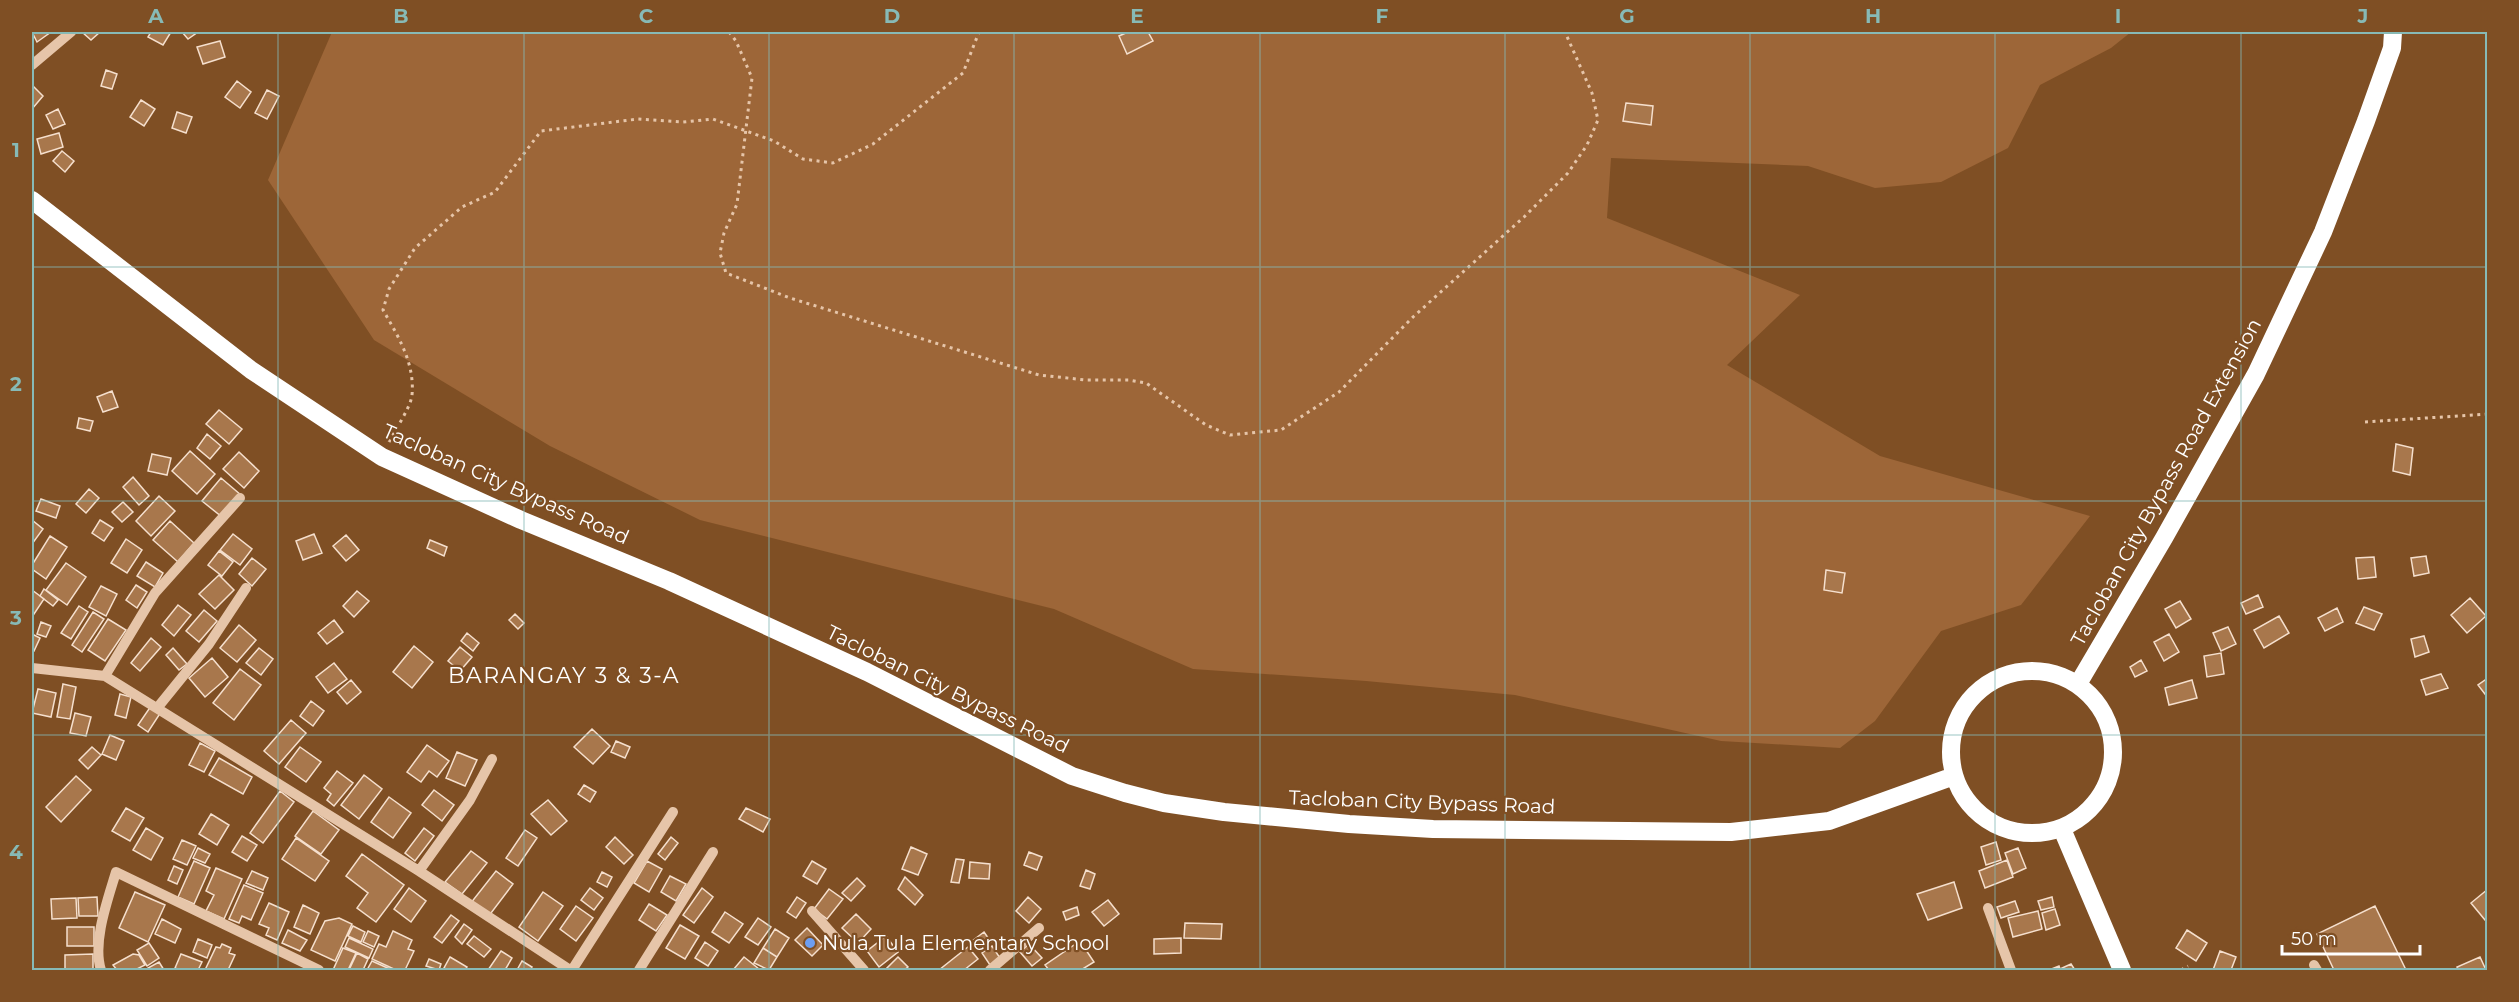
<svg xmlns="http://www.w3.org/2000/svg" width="2519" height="1002" font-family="Montserrat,sans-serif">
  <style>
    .green { fill: #9d6638 }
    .building { fill: #a8774c; stroke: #f5dfcd; stroke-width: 1.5 }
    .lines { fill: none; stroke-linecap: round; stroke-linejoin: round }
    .path { stroke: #e6c5a9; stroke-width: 3; stroke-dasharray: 3 4.5; stroke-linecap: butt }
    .minor { stroke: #e6c5a9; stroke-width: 10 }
    .highway { stroke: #fff; stroke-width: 18 }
    .grid { fill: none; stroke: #87bab6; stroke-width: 1.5; stroke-opacity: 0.55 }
    .poi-dot { fill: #6d9ef1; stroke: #7f4f24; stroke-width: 2 }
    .labels { text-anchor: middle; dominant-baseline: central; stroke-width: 4.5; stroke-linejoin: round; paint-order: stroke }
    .street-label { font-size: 20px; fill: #fff; stroke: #7f4f24 }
    .poi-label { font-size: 20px; fill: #fff; stroke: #7f4f24; text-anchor: start }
    .quarter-label { font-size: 22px; letter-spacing: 1.5px; fill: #fff; stroke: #7f4f24 }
    .neatline { fill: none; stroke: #87bab6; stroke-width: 2 }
    .grid-label { font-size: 20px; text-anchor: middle; font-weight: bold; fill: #87bab6 }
  </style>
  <rect width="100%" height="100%" fill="#7f4f24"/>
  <path class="green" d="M332,32H2131L2111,48L2040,85L2008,148L1941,182L1875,188L1808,166L1611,158L1607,218L1800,295L1727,365L1880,456L2090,516L2021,605L1941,631L1875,721L1840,748L1721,741L1515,695L1366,681L1193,669L1054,609L700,520L550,446L374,340L268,180Z"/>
  <path class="building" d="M32,32H51L37,42Z
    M82,32H100L91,40Z
    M151,32H171L163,45L148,37Z
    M182,32H198L188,39Z
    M1128,32H1148L1153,41L1127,54L1119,36Z
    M220,41L225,57L203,64L197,47Z
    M106,70L117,74L112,89L101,86Z
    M237,81L251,92L240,108L225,97Z
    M32,85L43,96L32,109Z
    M267,90L279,96L267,119L255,113Z
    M141,100L155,109L144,126L130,117Z
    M1626,103L1653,106L1651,125L1623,121Z
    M58,109L65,124L53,129L46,115Z
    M177,112L192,117L186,133L172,128Z
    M59,133L63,147L41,154L37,139Z
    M62,151L74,161L65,172L53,161Z
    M112,391L118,407L103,412L97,397Z
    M219,410L242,429L229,444L206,424Z
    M79,418L93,421L90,431L77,428Z
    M207,434L221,446L210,459L197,448Z
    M2396,444L2413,448L2410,475L2393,471Z
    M190,451L215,474L197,494L172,471Z
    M239,452L259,471L244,488L223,469Z
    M152,454L171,458L167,475L148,471Z
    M133,477L149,496L139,505L123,487Z
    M221,478L241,495L222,517L202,501Z
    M89,489L99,498L86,513L76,504Z
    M159,496L175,511L151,536L136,521Z
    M41,499L60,506L56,518L36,511Z
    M123,502L133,512L122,522L112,512Z
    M32,520L43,529L32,544Z
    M100,520L113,528L104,541L92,533Z
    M170,521L194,543L178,562L153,540Z
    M233,534L252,549L240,565L220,550Z
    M314,534L322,553L303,560L296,541Z
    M346,535L359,550L346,561L333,546Z
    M50,536L67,547L46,579L32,569V565Z
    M126,539L142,550L127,573L111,563Z
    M430,540L447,547L444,556L427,548Z
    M219,551L233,562L222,576L208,565Z
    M2426,556L2429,573L2414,576L2411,558Z
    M2374,557L2376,577L2358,579L2356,558Z
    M252,558L266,569L252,586L239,574Z
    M146,562L163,573L155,587L137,576Z
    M66,563L86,577L67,605L46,590Z
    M1826,570L1845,573L1842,593L1824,590Z
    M219,575L234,590L215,609L199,594Z
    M136,585L147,592L137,608L126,600Z
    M101,586L117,594L106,616L89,607Z
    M44,589L58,600L53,606L40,596Z
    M32,590L44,599L32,617Z
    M357,591L369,601L354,617L343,606Z
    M2258,595L2263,607L2246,614L2241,603Z
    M2470,598L2486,616L2467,633L2451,615Z
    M2180,601L2191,619L2176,628L2165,609Z
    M178,605L191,615L174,636L162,625Z
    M79,606L88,612L71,639L61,633Z
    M2364,607L2382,614L2374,630L2356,623Z
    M2337,608L2343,622L2325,631L2318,618Z
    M204,610L217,621L199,642L186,631Z
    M93,612L104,619L82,652L72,645Z
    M515,614L524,623L518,629L509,620Z
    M2279,616L2289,633L2264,648L2254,630Z
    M108,619L126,630L105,661L88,650Z
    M334,620L343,632L327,644L318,633Z
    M41,622L51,626L46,637L37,634Z
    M239,625L256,640L237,662L220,648Z
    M2228,627L2236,644L2221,651L2213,633Z
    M467,633L479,643L473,651L461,641Z
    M32,634L40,638L34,651L32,650Z
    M2169,634L2179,652L2164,661L2154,642Z
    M2424,636L2429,652L2415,657L2411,639Z
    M151,638L161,647L140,671L131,663Z
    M414,646L433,662L412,688L393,672Z
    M460,647L472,657L460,671L448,661Z
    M173,648L187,664L179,670L166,655Z
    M259,648L273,659L261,675L246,663Z
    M2221,653L2224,674L2207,677L2204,656Z
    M212,658L228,677L205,697L189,678Z
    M2141,660L2147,671L2135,677L2130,667Z
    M334,663L347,679L328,693L316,677Z
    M240,669L261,685L234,720L213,703Z
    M2441,674L2448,688L2426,695L2421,680Z
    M2488,678V698L2478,685Z
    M351,680L361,692L347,704L337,692Z
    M2192,680L2197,698L2169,705L2165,688Z
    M63,684L76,687L70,719L57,717Z
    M38,689L56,693L51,717L32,713Z
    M120,694L131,697L126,718L115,715Z
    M311,701L324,711L313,726L300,716Z
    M151,706L161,712L148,732L138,725Z
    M75,713L91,717L86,736L70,733Z
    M291,720L306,733L279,764L264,751Z
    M592,729L610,746L593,764L574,747Z
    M110,735L124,741L116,760L102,754Z
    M616,741L630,747L625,758L611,752Z
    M200,743L215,751L204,772L189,765Z
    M427,745L449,761L437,777L429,771L421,782L407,772Z
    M92,747L101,755L88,769L79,760Z
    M300,747L321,762L306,782L285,767Z
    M457,752L477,760L465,786L446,778Z
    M219,758L252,777L243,794L209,775Z
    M337,771L353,783L334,806L327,800L331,794L324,788Z
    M364,775L382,789L359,819L341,805Z
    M76,776L91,790L61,822L46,807Z
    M584,785L596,792L590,802L578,794Z
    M434,790L454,805L442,821L422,805Z
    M280,791L294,802L263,843L250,833Z
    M389,797L411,813L393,838L371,822Z
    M548,800L567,821L551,835L531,814Z
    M126,808L144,818L130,841L112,831Z
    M746,808L770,819L763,832L739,819Z
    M313,811L339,830L321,854L295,836Z
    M211,814L229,825L217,845L199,834Z
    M146,828L163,838L151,860L133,850Z
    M424,828L434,836L415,861L405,853Z
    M525,830L537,838L518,866L506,858Z
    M242,836L257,845L247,861L232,852Z
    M615,837L633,855L624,864L606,847Z
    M671,837L678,843L665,860L658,854Z
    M296,838L329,861L315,881L282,859Z
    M182,840L196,846L187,865L173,859Z
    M1996,842L2001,860L1986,865L1981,847Z
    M911,847L927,854L918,875L902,869Z
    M198,848L210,854L205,863L193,858Z
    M2018,848L2026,868L2013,874L2005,853Z
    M471,851L487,863L462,894L445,882Z
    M1029,852L1042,857L1037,870L1024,865Z
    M362,854L404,885L376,922L357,908L368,893L346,876Z
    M956,859L964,860L959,883L951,882Z
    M2007,860L2013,877L1985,888L1979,871Z
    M194,861L210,868L194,904L178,897Z
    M647,861L662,869L649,892L634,883Z
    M812,861L826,869L817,884L803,876Z
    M970,862L990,864L989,879L969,878Z
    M174,866L183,870L177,884L168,880Z
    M216,868L242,879L224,919L206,911L214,895L206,891Z
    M1086,870L1095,874L1090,889L1080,886Z
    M252,871L268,878L263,890L246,883Z
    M496,871L513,884L488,917L470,904Z
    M602,872L612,877L607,887L597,882Z
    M670,876L686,884L676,901L661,892Z
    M905,877L923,895L915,905L898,889Z
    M857,878L865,886L851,901L842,893Z
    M1954,882L1962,908L1928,920L1917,894Z
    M244,885L263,893L251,920L242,916L239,923L229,919Z
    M409,888L426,901L411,922L394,909Z
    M590,888L603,898L594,910L581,900Z
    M702,888L713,897L694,923L683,915Z
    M829,889L843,899L827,919L814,909Z
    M2488,889V918L2485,920L2471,903Z
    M135,892L165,905L148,942L119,928Z
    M543,892L563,906L538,941L519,927Z
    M97,897L98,916H79L78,898Z
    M797,897L806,903L796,918L787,912Z
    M1028,897L1041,909L1029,923L1016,911Z
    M2052,897L2054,907L2041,910L2038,901Z
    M76,898L77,918L52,919L51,899Z
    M1108,900L1119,914L1104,926L1092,912Z
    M2015,901L2019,912L2001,918L1997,907Z
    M269,903L289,912L277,940L266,935L269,928L259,924Z
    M649,904L667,915L656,931L639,920Z
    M303,905L319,913L310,934L294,927Z
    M576,906L593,918L576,941L560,929Z
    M2375,906L2406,970H2334L2317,934Z
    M1077,907L1079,915L1066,920L1063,912Z
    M2055,909L2060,925L2046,930L2042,913Z
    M2038,911L2042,929L2013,937L2008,918Z
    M725,912L743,924L729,943L712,932Z
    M856,914L871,929L858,943L842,928Z
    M451,915L459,921L442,943L434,937Z
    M339,918L352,924L335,961L311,950L325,921Z
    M758,918L771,927L758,945L745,937Z
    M162,919L181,929L175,943L155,934Z
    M1185,923L1222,924L1221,939L1184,938Z
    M464,924L472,930L462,944L455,937Z
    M680,925L699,936L685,959L666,948Z
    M353,926L365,932L361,942L348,936Z
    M67,927H94V946H67Z
    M807,928L823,945L812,956L795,940Z
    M775,929L789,938L777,957L763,948Z
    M288,930L307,940L300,951L282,943Z
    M2187,930L2207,943L2196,961L2176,948Z
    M368,931L379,936L374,947L363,942Z
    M393,931L412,940L408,949L414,951L405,970H396L372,959L379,944L386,947Z
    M984,932L991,942L980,950L972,941Z
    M474,936L491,949L484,957L467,944Z
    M886,936L898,952L879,967L867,951Z
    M349,938L373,949L369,958L345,947Z
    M1181,938V953L1154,954V939Z
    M198,939L212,945L207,958L193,952Z
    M1080,941L1094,962L1081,970H1049L1045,965Z
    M705,942L718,951L708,966L695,958Z
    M149,943L159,958L147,966L137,950Z
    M222,944L231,948L229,953L235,955L228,970H205L216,947L220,948Z
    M1029,944L1042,958L1032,966L1020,952Z
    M992,946L1000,958L990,965L982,953Z
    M968,947L978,959L964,970H939Z
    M343,948L356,953L348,970H333Z
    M763,948L777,957L769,970L754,963Z
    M501,951L512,958L505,970H488Z
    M2220,951L2236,957L2231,970H2213Z
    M357,953L368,959L363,970H349Z
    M93,954V970H65V955Z
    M133,954L139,955L145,965L135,970H117L113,965Z
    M181,954L202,962L198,970H181L175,968Z
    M450,957L467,967L465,970H448L444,968Z
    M744,957L759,969L758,970H733Z
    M898,957L908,967L904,970H890L887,968Z
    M2480,957L2486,970H2459L2457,967Z
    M429,959L441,964L439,970L426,966Z
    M372,961L392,970H367Z
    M522,961L532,967L530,970H517Z
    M159,962L164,970H149L148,968Z
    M2071,964L2075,970H2049L2059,966L2060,969Z"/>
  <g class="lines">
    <path class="path" d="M729,32L736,41L752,78L737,204L724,233L720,253L726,273L790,298L1039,375L1086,380H1129L1146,383L1206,425L1230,435L1281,430L1339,392L1413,317L1524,217L1568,173L1587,145L1598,120L1592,93L1565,32
      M2365,422L2488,414
      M389,442C395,430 411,407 412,395C415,363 398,336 383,310L389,289L415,248L462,207L495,192L541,131L638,119L683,122L713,119L774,141L803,159L833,163L873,144L963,73L979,32
      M2181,970L2188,966"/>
    <path class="minor" d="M32,65L71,32
      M32,668L105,676L419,871L570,970
      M105,676L155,593L240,498
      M158,707L209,644L246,588
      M419,871L470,800L492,759
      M1988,908L2011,970
      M812,911L864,970
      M2314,965L2317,970
      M101,970C92,942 108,899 116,872L319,970
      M572,970L673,812
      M639,970L713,852
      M990,970L1039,928"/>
    <path class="highway" d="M32,200L251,370L382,457L521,520L669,581L867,672L1072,776L1125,793L1164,803L1224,812L1349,824L1433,829L1731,832L1829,821L1954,776
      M1951 752a81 81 0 1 1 162 0a81 81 0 1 1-162 0Z
      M2078,684L2164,538L2256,374L2323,232L2366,121L2392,48L2393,32
      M2062,829L2122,970"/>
  </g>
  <path class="grid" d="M278,32V970M524,32V970M769,32V970M1014,32V970M1260,32V970M1505,32V970M1750,32V970M1995,32V970M2241,32V970M32,267H2488M32,501H2488M32,735H2488"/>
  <circle class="poi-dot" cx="810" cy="943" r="6"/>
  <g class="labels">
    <g class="street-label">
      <text transform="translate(2166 482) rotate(-61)">Tacloban City Bypass Road Extension</text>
      <text transform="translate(506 484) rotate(24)">Tacloban City Bypass Road</text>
      <text transform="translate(948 689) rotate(26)">Tacloban City Bypass Road</text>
      <text transform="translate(1422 802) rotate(2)">Tacloban City Bypass Road</text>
    </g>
    <g class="poi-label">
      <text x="822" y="943">Nula Tula Elementary School</text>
    </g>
    <g class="quarter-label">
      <text x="564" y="675">BARANGAY 3 &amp; 3-A</text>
    </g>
  </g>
  <rect width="2519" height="1002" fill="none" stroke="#7f4f24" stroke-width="66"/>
  <path d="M2282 945v9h138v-9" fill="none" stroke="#ffffff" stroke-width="3"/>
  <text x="2291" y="945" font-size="18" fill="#ffffff" stroke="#7f4f24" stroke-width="4.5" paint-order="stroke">50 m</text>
  <rect x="33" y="33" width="2453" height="936" class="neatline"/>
  <g class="grid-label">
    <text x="156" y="23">A</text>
    <text x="401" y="23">B</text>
    <text x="646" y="23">C</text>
    <text x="892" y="23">D</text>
    <text x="1137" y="23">E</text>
    <text x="1382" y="23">F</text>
    <text x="1627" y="23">G</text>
    <text x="1873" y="23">H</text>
    <text x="2118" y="23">I</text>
    <text x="2363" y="23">J</text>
    <text x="16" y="157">1</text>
    <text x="16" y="391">2</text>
    <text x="16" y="625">3</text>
    <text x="16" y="859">4</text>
  </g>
</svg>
